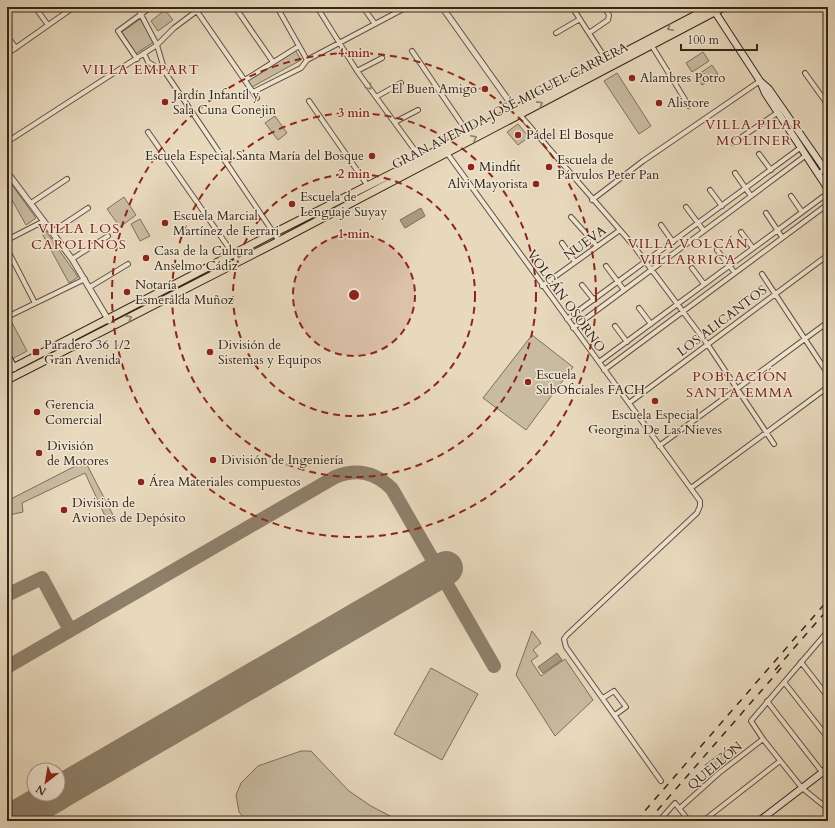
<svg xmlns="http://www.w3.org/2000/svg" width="835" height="828" font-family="Cardo,serif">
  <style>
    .green { fill: #c9bba1; stroke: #7e705c }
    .water { fill: #aa9c85; stroke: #7a6d59 }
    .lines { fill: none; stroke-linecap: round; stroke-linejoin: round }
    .taxiway { stroke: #8e806a; stroke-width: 14 }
    .runway { stroke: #8e806a; stroke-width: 34 }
    .minor-casing { stroke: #605341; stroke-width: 6 }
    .tertiary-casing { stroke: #605341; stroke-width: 7 }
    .secondary-casing { stroke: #332618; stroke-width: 8 }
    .primary-casing { stroke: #332618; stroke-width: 9 }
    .minor { stroke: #f0e6d4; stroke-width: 4 }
    .tertiary { stroke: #f0e6d4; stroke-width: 5 }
    .secondary { stroke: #f0e6d4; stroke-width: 6 }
    .primary { stroke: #e8d9bd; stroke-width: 7 }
    .rail { stroke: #332618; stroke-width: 1.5; stroke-dasharray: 7 7; stroke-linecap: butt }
    .oneway { stroke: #8e806a }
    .oneway2 { stroke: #928676 }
    .ring { fill: none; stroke: #8f2418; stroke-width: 2; stroke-dasharray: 7 5 }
    .poi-dot { fill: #8f2418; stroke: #f0e6d4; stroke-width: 1.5 }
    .labels { text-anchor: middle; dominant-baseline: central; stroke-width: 3; stroke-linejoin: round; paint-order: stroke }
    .poi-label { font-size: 13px; fill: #332618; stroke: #f0e6d4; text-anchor: start }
    .street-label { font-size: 13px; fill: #332618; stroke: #f0e6d4 }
    .neighbourhood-label { font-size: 14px; letter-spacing: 1px; fill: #7a1f14; stroke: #f0e6d4 }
    .centre { fill: #8f2418; stroke: #f0e6d4; stroke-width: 2 }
    .ring-label { font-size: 12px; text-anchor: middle; font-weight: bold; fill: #8f2418; stroke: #f0e6d4; stroke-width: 3; stroke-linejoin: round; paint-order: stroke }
  </style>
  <rect width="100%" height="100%" fill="#e8d9bd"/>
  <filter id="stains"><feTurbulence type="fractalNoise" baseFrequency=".005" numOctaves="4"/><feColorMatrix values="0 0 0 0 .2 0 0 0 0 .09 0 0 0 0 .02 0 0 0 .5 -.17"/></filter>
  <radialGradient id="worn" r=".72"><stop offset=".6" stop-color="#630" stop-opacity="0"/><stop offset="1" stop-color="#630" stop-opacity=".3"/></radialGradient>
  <path class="green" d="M165,10L173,20L158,31L151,21Z
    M140,19L155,41L134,55L119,34Z
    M295,50L301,60L252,87L248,81Z
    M703,52L709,61L692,72L686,63Z
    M712,65L718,74L702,85L696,76Z
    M617,73L651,126L639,134L604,81Z
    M275,116L287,133L278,140L265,123Z
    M518,124L529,137L518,145L507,132Z
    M7,178L36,218L26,225L7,191Z
    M124,197L136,215L120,227L107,209Z
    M140,219L150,236L140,241L131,224Z
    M41,224L78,277L69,283L38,226Z
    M7,317H9L27,351L12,359L7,350Z
    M532,335L573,367L526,430L483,398Z
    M85,461L113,515L106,518L85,473L22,503L23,512L9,515L7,501Z
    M532,631L541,643L533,650L538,656L531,661L541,676L565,659L593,700L555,736L516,675Z
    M431,668L478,694L442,760L394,734Z
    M301,751H311L349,791L371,806L394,818L395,821H247L239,812L236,795L241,783L258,766Z
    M721,753L727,760L711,773L705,765Z"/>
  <path class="water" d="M421,208L425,216L405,228L400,220Z
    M557,653L562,660L543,673L538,667Z"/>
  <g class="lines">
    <path class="taxiway" d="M7,595L42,578L70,630
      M7,667L335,477C357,468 375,472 392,489L494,666"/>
    <path class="runway" d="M58,793L446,568
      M10,821L57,794"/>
    <defs>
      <path id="minor" d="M35,7L48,25
        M137,7L157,45L165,72L279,241
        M194,7L257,98
        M235,7L273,62
        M277,7L307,60
        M317,7L357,71L422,160
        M363,7L375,24
        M572,7L607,61
        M556,33L580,19
        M589,33L608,20L609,15L604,7
        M7,36L16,48
        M652,46L689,106
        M412,51L468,133
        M144,53L148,62L165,72
        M7,54L74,7
        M137,59L118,31L151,7
        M357,71L382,58
        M805,73L828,105
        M245,80L299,46
        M253,92L301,68L307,60L407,7
        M376,97L401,83
        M309,101L368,186
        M520,115L633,245L708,345L774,444
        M395,122L418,110
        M148,132L238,261
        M7,142L157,45L174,28L202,7
        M733,143L777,113
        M447,153L700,501V506L697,513L567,635L564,639L566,647L661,781
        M759,154L771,170
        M735,173L751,196
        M818,174L828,167
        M710,190L722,206
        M791,196L802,212
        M592,200L643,161L760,81
        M31,203L67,179
        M686,207L704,231
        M766,213L782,237
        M571,217L597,246
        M661,225L673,242
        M52,232L88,208
        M741,232L753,248
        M7,240L44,221
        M562,243L575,262
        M7,249L35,303
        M717,250L735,273
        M72,259L108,236
        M606,266L624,290
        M692,268L704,284
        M762,274L828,374
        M582,285L594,300
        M542,286L620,230
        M90,287L128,264
        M639,308L651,324
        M7,317L85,279
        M567,319L800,148
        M615,326L627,342
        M573,328L805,156
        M599,362L828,193
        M604,370L828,204
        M629,403L828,255
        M659,446L828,322
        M691,488L828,387
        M828,631L751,721L763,739L802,788L828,809
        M801,662L828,697
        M784,682L828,738
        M603,698L614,691L626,707L615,715
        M767,701L822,772
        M680,808L719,773L763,739
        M659,821L675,803L689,821
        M703,821L780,761"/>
      <path id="tertiary" d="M442,7L516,111
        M7,172L72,259L109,321"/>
      <path id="secondary" d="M715,12L760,81L765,93L828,189
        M760,81L769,89L828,174
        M7,355L14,368
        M759,821L828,768"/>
      <path id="primary" d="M7,371L274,233L403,168L711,7
        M7,380L279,241L724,7"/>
    </defs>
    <use href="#minor" class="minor-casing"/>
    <use href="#tertiary" class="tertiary-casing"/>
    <use href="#secondary" class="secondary-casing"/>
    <use href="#primary" class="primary-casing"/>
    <use href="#minor" class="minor"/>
    <use href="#tertiary" class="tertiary"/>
    <use href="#secondary" class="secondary"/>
    <use href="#primary" class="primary"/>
    <path class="rail" d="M775,670L828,609
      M636,821L828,600
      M648,821L782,667"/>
  </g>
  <defs><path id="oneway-chevron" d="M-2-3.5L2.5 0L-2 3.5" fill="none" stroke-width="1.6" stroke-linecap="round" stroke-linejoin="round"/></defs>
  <g class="oneway">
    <use href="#oneway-chevron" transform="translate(670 28) rotate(153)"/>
    <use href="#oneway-chevron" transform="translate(540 104) rotate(-28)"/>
    <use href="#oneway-chevron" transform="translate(474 138) rotate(-27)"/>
    <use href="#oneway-chevron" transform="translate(129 318) rotate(-28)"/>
  </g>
  <use class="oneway2" href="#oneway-chevron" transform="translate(369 87) rotate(53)"/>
  <circle cx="354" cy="295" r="61" fill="#8f2418" fill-opacity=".12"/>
  <g class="ring">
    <circle cx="354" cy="295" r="61"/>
    <circle cx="354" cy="295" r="121"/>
    <circle cx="354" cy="295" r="182"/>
    <circle cx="354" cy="295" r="242"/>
  </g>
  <g class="poi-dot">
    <circle cx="632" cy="78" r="4"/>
    <circle cx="485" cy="89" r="4"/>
    <circle cx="165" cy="102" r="4"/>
    <circle cx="659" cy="103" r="4"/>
    <circle cx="518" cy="135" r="4"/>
    <circle cx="372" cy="156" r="4"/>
    <circle cx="471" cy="167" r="4"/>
    <circle cx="549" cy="167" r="4"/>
    <circle cx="536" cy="184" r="4"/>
    <circle cx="292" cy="204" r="4"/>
    <circle cx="165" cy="223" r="4"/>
    <circle cx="146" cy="258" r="4"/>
    <circle cx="127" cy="292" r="4"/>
    <rect x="32" y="348" width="8" height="8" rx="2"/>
    <circle cx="210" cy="352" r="4"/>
    <circle cx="528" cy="382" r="4"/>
    <circle cx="655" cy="401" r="4"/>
    <circle cx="37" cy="412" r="4"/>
    <circle cx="39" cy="453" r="4"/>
    <circle cx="213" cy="460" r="4"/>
    <circle cx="141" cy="482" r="4"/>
    <circle cx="64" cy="510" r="4"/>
  </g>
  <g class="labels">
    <g class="poi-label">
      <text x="640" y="78">Alambres Potro</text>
      <text x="477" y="89" text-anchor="end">El Buen Amigo</text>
      <text x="173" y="95">Jardín Infantíl y<tspan x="173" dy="15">Sala Cuna Conejin</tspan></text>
      <text x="667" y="103">Alistore</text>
      <text x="526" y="135">Pádel El Bosque</text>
      <text x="364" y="156" text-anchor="end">Escuela Especial Santa María del Bosque</text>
      <text x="557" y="160">Escuela de<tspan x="557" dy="15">Párvulos Peter Pan</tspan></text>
      <text x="479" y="167">Mindfit</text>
      <text x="528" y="184" text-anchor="end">Alvi Mayorista</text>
      <text x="300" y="197">Escuela de<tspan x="300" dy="15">Lenguaje Suyay</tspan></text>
      <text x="173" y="216">Escuela Marcial<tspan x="173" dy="15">Martínez de Ferrari</tspan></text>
      <text x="154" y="251">Casa de la Cultura<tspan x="154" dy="15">Anselmo Cádiz</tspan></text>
      <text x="135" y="285">Notaría<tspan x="135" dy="15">Esmeralda Muñoz</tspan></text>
      <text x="44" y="345">Paradero 36 1/2<tspan x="44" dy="15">Gran Avenida</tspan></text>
      <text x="218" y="345">División de<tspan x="218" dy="15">Sistemas y Equipos</tspan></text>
      <text x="536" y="375">Escuela<tspan x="536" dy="15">SubOficiales FACH</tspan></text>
      <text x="45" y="405">Gerencia<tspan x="45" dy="15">Comercial</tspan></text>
      <text x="655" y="415" text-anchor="middle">Escuela Especial<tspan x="655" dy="15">Georgina De Las Nieves</tspan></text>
      <text x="47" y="446">División<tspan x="47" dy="15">de Motores</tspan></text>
      <text x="221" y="460">División de Ingeniería</text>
      <text x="149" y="482">Área Materiales compuestos</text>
      <text x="72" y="503">División de<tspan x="72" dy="15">Aviones de Depósito</tspan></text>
    </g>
    <g class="street-label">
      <text transform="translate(510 106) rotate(-27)">GRAN AVENIDA JOSÉ MIGUEL CARRERA</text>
      <text transform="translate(585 243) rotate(-36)">NUEVA</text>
      <text transform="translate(566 301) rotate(54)">VOLCÁN OSORNO</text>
      <text transform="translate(722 321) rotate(-37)">LOS ALICANTOS</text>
      <text transform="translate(715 766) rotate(-40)">QUELLÓN</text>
    </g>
    <g class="neighbourhood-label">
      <text x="141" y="69">VILLA EMPART</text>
      <text x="754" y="124">VILLA PILAR<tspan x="754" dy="16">MOLINER</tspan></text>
      <text x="79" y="228">VILLA LOS<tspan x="79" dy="16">CAROLINOS</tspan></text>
      <text x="688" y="243">VILLA VOLCÁN<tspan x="688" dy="16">VILLARRICA</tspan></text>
      <text x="740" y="376">POBLACIÓN<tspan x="740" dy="16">SANTA EMMA</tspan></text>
    </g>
  </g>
  <circle cx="354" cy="295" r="6" class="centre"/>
  <g class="ring-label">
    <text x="354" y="57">4 min</text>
    <text x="354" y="117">3 min</text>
    <text x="354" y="178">2 min</text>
    <text x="354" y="238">1 min</text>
  </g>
  <rect width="835" height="828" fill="none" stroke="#e8d9bd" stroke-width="24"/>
  <rect x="8" y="8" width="819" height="812" fill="none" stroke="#332618" stroke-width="2"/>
  <rect x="12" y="12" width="811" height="804" fill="none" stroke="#332618"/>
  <g transform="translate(46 782) rotate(211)"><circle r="19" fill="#f0e6d4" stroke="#a49989"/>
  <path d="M0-3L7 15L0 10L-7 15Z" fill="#8f2418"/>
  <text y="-6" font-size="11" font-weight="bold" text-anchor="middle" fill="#332618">N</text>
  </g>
  <path d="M681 44v6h76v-6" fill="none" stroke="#332618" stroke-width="2"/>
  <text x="687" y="44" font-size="12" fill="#332618" stroke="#f0e6d4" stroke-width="3" paint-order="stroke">100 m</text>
  <rect width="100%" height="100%" filter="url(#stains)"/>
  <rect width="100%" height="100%" fill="url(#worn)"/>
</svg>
